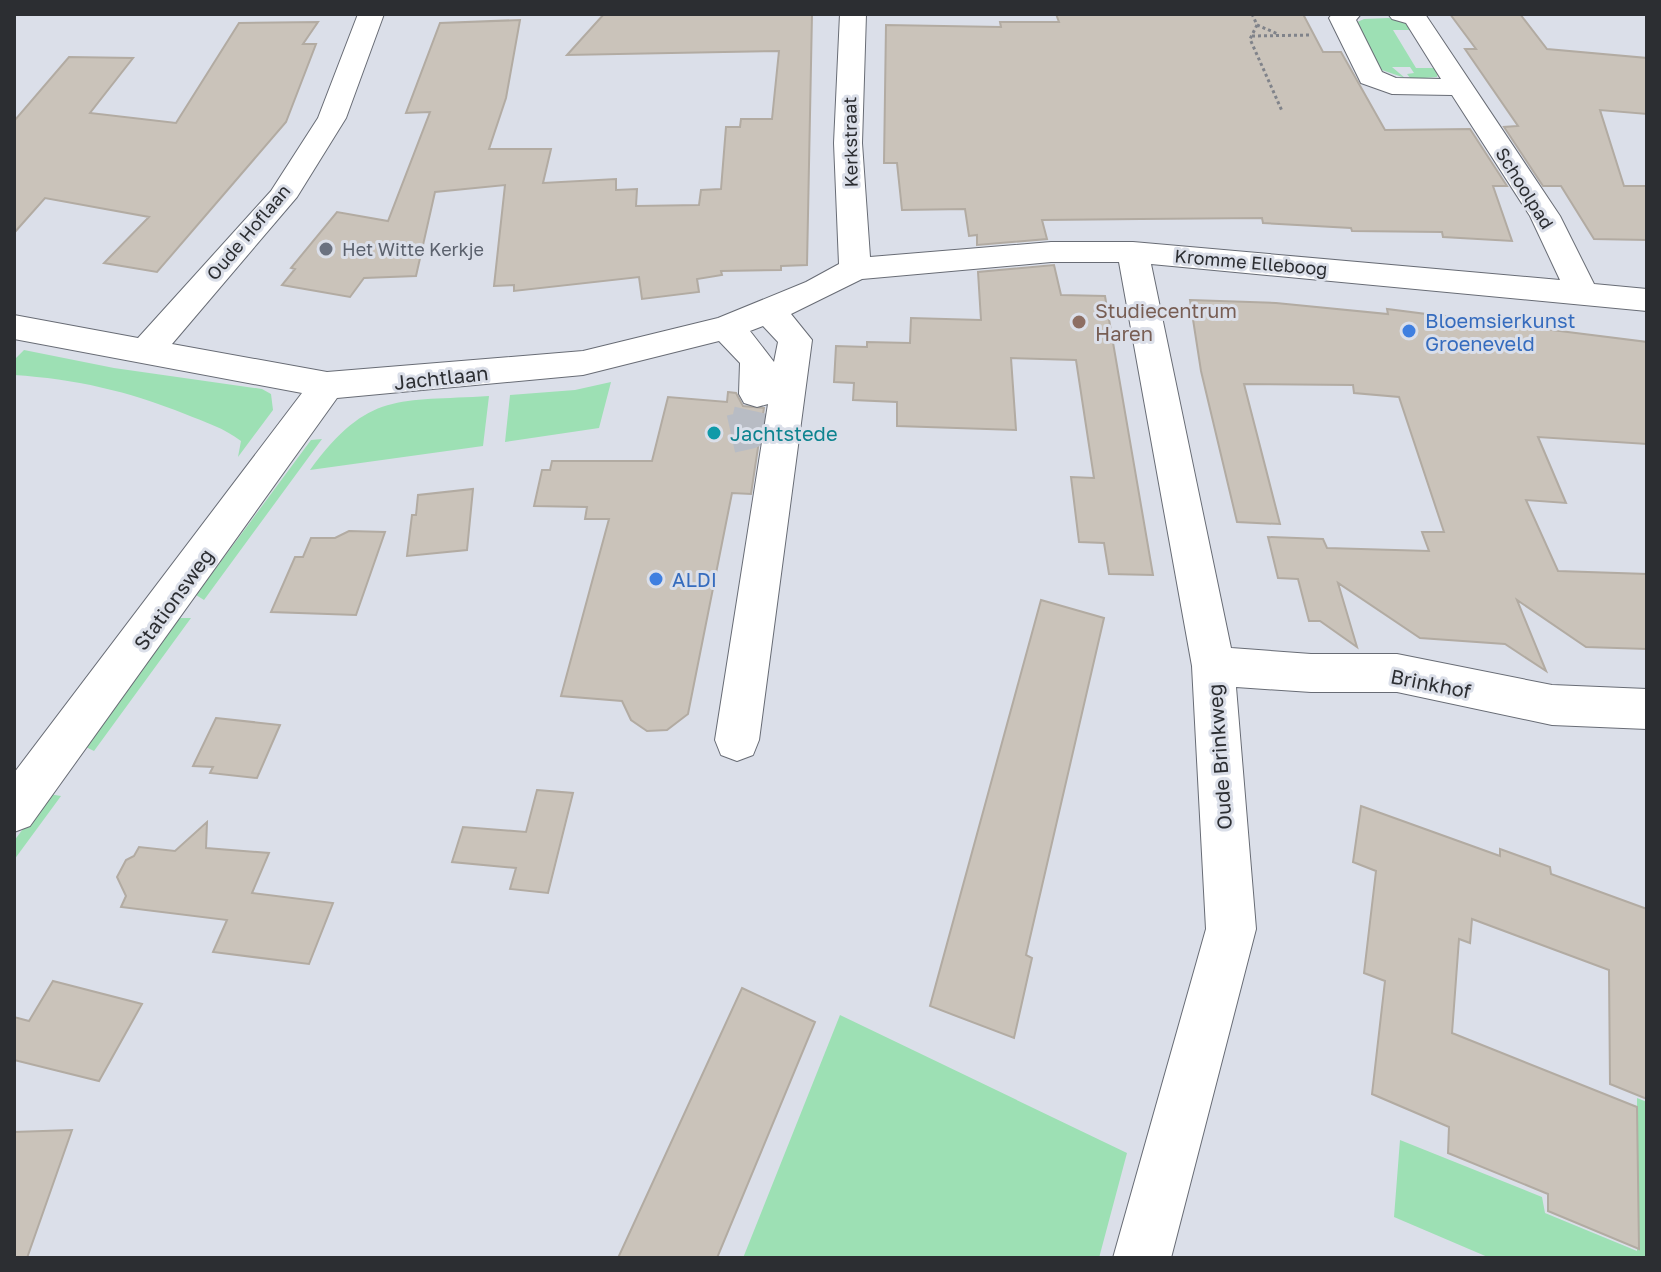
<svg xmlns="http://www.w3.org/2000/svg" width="1661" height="1272" font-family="'Golos Text',sans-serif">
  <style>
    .green { fill: #9de0b4 }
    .building { fill: #cac3ba; stroke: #b2aba2; stroke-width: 2 }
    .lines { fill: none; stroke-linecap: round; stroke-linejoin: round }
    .minor-tunnel { stroke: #b8bcc4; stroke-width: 38; stroke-dasharray: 38 19; stroke-linecap: butt }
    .minor-casing { stroke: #686c75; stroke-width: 2 }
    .path { stroke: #80838a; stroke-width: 3; stroke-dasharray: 3 3; stroke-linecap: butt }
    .minor { fill: #fff; fill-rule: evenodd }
    .worship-dot { fill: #6b7280; stroke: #dbdfe9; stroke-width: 3 }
    .education-dot { fill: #8d6e63; stroke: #dbdfe9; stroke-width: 3 }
    .shop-dot { fill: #3f7fe0; stroke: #dbdfe9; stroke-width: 3 }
    .culture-dot { fill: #0f9aa8; stroke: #dbdfe9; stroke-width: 3 }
    .labels { text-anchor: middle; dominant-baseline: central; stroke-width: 6; stroke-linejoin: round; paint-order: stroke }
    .far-street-label { font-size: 18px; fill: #2c2e32; stroke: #dbdfe9 }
    .far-worship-label { font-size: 18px; fill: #5b616d; stroke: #dbdfe9; text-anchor: start }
    .education-label { font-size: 20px; fill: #785e54; stroke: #dbdfe9; text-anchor: start }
    .shop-label { font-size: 20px; fill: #366cbe; stroke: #dbdfe9; text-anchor: start }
    .street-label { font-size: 20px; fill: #2c2e32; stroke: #dbdfe9 }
    .culture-label { font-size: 20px; fill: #0d838f; stroke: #dbdfe9; text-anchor: start }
  </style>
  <rect width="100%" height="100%" fill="#dbdfe9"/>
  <path class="green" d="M1389,18L1409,24L1415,30H1393L1416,68H1439L1437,77L1411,79L1407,74L1414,73L1410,67H1392L1405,78L1379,69L1355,23L1364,19Z
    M24,350L114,368L262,389L271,394L273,410L238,457L241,441C224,428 205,422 185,414C128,391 75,379 14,375V360Z
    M611,382L599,428L505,442L510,395L575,390Z
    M489,396L483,446L310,470C369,390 398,402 489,396Z
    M322,439L204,600L196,595L311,440Z
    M179,618H191L94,751L84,746Z
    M49,794L61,796L14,860V841Z
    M840,1015L1127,1153L1099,1258H743Z
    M1637,1098L1647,1102V1258H1490L1394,1217L1400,1140L1542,1197L1545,1213L1637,1251Z"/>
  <path class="building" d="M604,14H812L807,265L781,266V270L721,271L722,275L697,279L699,292L642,299L639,277L514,291V285L494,286L505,185L435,192L416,276L364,278L350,297L282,285L295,269L291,268L337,212L388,221L430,112L406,113L440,23L520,20L506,98L489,149H551L543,183L616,179V190L637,189L636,206L699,205L701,190L721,189L726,127H740L741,119H772L779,51L567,55Z
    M1056,14H1303L1323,52H1341L1385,130L1470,129L1507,186H1493L1512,241L1443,237L1442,232L1352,231L1351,228L1263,223L1262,218L1141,219L1042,220L1047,239L977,245V235L969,236L965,209L902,210L897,163H884L886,25L1001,27L1000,22H1059Z
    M1450,14H1520L1547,49L1647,58V114L1600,110L1624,186H1647V240L1594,239L1561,186H1543L1504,127L1518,126L1465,49H1476Z
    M318,22L303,44H316L286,122L157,272L104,263L149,217L45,198L14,233V121L69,57L133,58L90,113L176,123L239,23Z
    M1054,265L1061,295L1105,296L1153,575L1109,574L1104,543L1079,542L1071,477L1094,478L1076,360L1011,358L1016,430L897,426V402L853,400L854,383L834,382L836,346L867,347V342L910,343L911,318L981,320L978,272Z
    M1190,300L1276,303L1388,314L1387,309L1647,342V444L1538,437L1566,503L1526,500L1558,571L1647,574V649L1586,647L1517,600L1546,671L1505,644L1420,638L1338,583L1357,647L1320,621H1309L1298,579L1278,578L1268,537L1323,539L1327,548L1429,551L1422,532H1444L1399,397L1354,393L1353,385L1244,384L1280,524L1237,522L1201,371Z
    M728,392L736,393L743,406L764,408L751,494L732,493L688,714L667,730L647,731L631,720L622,701L561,696L609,519H585L587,507L534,506L542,470H550L552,461H652L668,397L727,402Z
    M473,489L467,550L407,556L412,515H416L418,495Z
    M349,531L385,532L356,615L271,612L295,557H303L311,538H335Z
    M1041,600L1104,618L1026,955L1032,958L1014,1038L930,1006Z
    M216,718L280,725L257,778L210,773L213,767L193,766Z
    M537,790L573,793L548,893L510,889L516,868L452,862L463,827L526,832Z
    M1361,806L1500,856V849L1550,867L1551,874L1647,909V1099L1610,1084L1609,970L1472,919L1470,943L1459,939L1452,1033L1637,1107L1639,1249L1548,1211V1194L1448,1153L1449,1127L1372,1094L1385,981L1364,973L1376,871L1353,862Z
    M207,822L206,848L269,853L252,893L333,903L309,964L213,952L227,920L121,907L126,896L117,877L126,860L134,856L139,847L175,851Z
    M53,981L142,1004L99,1081L14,1060V1017L29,1021Z
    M742,988L815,1022L717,1258H618Z
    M72,1130L27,1258H14V1132Z"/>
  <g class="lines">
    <path class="minor-tunnel" d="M731,434L749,430L757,394"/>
    <defs>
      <path id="minor" d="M358,14H384L346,118L297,197L172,344L327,372L583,351L718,318L806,282L839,264L834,143L840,14H866L862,143L870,257L1051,242H1133L1560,280L1530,216L1452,95L1392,94L1361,83L1329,18L1332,14H1361L1356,20L1382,72L1396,78L1441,79L1406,23L1392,19L1388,14H1425L1560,216L1594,284L1647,289V311L1151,264L1231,648L1311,654H1397L1552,685L1647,689V729L1552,725L1397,692H1311L1236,687L1256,929L1171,1258H1113L1206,929L1192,666L1119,262H1051L862,279L791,314L812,340L759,740L753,755L737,761L721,755L715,740L768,404L757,407L744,403L739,394L740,363L719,341L583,375L337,398L30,826L14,832V773L302,393L14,339V315L138,338L271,191L318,118ZM763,326L778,342L774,362L750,331Z"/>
    </defs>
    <use href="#minor" class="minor-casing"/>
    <path class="path" d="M1252,14L1257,25L1250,39L1282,111
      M1257,25L1278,34
      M1252,36L1311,35"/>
    <use href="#minor" class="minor"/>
  </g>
  <circle class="worship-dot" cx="326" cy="249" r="8"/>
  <circle class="education-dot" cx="1079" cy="322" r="8"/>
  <g class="shop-dot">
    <circle cx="1409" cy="331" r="8"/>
    <circle cx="656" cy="579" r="8"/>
  </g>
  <circle class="culture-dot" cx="714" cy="433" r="8"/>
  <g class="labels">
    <g class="far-street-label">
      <text transform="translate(850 142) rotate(-91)">Kerkstraat</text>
      <text transform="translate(1525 188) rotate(58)">Schoolpad</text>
      <text transform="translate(248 232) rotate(-50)">Oude Hoflaan</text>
      <text transform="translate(1251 262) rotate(5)">Kromme Elleboog</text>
    </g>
    <g class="far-worship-label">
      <text x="342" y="249">Het Witte Kerkje</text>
    </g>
    <g class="education-label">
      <text x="1095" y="310">Studiecentrum<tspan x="1095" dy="23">Haren</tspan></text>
    </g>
    <g class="shop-label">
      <text x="1425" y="320">Bloemsierkunst<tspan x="1425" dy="23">Groeneveld</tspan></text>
      <text x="672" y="579">ALDI</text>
    </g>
    <g class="street-label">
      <text transform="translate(441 377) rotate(-6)">Jachtlaan</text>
      <text transform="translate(173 599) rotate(-54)">Stationsweg</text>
      <text transform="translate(1431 683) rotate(11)">Brinkhof</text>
      <text transform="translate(1219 757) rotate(-94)">Oude Brinkweg</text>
    </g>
    <g class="culture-label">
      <text x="730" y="433">Jachtstede</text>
    </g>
  </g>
  <rect width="1661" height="1272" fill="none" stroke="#2c2e32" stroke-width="32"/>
</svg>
